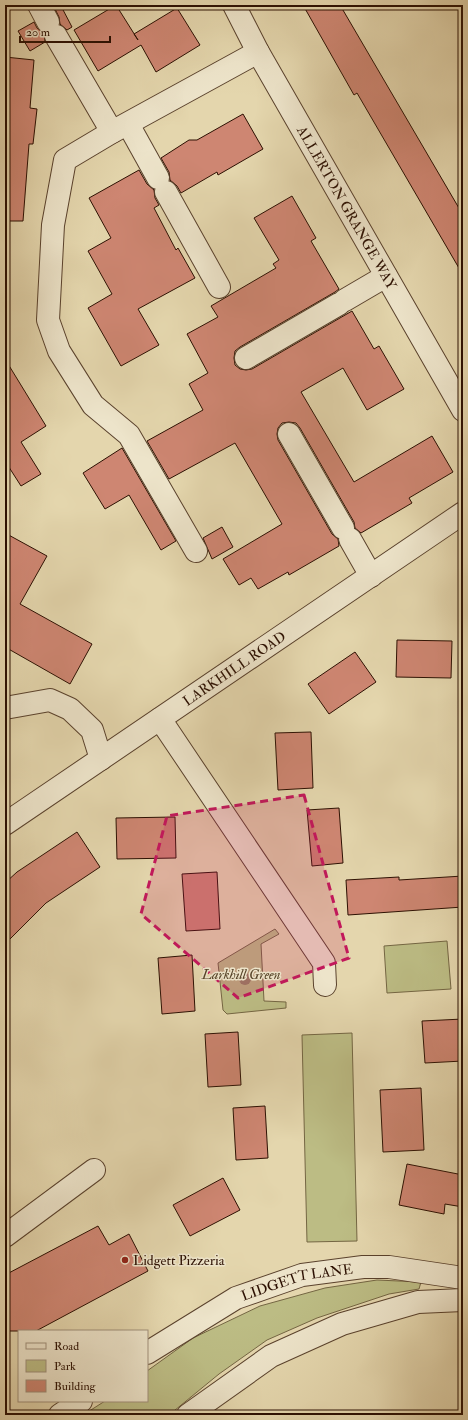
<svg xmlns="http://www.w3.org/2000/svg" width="468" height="1420" font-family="'IM FELL Double Pica',serif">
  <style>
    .green { fill: #bcbc84; stroke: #746643 }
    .building { fill: #ce8672; stroke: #2c1002 }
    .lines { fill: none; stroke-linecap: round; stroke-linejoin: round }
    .minor-casing { stroke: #5a422d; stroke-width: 24 }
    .minor { stroke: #ede4ca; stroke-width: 22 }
    .tree { fill: #968664 }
    .marked { fill: #c2185b; fill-opacity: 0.2; stroke: #c2185b; stroke-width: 3; stroke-dasharray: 8 5; stroke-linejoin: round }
    .poi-dot { fill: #8f2418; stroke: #ede4ca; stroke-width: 1.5 }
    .labels { text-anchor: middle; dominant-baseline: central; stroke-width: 3; stroke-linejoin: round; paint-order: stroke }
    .street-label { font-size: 14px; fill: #2c1002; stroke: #ede4ca }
    .park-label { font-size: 14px; font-style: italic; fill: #574429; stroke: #ede4ca }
    .poi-label { font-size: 14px; fill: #2c1002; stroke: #ede4ca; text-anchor: start }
  </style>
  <rect width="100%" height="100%" fill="#e4d6ad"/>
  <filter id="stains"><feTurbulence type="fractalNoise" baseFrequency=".005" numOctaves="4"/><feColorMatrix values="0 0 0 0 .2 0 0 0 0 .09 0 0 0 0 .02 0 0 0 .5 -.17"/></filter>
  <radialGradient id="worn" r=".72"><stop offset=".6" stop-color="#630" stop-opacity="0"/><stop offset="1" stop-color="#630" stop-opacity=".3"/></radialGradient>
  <path class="green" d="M275,929L279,934L261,944L264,1001L286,1002V1008L227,1014L223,1010L218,963Z
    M447,941L451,989L387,993L384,946Z
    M352,1033L357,1241L307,1242L302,1035Z
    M377,1280L421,1282L419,1289L389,1294L317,1318L267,1340L219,1374L169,1415H83L105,1401H147V1371L193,1338L260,1306L325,1288Z"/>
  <path class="building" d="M116,5L138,40L134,34L177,8L200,45L156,72L141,45L98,71L74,30Z
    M303,5H340L463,215V275L357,93L354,95Z
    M61,6L72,27L67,30L60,24L59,17L55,9Z
    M34,22L37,28L44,33L45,42L30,51L18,31Z
    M5,57L34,60L30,108L37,109L33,144H29L23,221H5Z
    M243,114L263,149L218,175L217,172L181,193L177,186L170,180L169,172L161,158L189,140H197Z
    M139,170L147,184L154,190L155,198L159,205L154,208L176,250L178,248L195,278L138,309L159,345L121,366L88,308L112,294L88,251L111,238L89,198Z
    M292,196L316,238L311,241L339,289L335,292L240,347L235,351L234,358L235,365L240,369L246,370L252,369L352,311L374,349L379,346L404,389L367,410L343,368L301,392L354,482L432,436L453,472L409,498L412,503L361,533L355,528L354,522L300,428L296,423L289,422L282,423L278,428L277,434L278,440L332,534L338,539L339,546L289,575L288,572L258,589L251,578L239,585L223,559L282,524L235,443L169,479L147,441L203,410L189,384L208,373L187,334L218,317L211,306L276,268L273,264L279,260L254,218Z
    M5,359L46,426L21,442L41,474L21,486L5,461Z
    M122,448L176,541L161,550L129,495L105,509L83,473Z
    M222,527L233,547L212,559L203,538Z
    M5,533L47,556L20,604L92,644L70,684L5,647Z
    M397,640L452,641L451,678L396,677Z
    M355,652L376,682L329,714L308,684Z
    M311,732L313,788L278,790L275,733Z
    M339,808L343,863L312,866L307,810Z
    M175,817L176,858L117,859L116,818Z
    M77,832L100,867L46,903L5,944V883L17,872Z
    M217,872L220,929L186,931L182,874Z
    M463,876V907L348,915L346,880L399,877V880Z
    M192,955L195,1011L162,1014L158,958Z
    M463,1019V1061L425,1063L422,1021Z
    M238,1032L241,1085L208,1087L205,1034Z
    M421,1088L424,1150L383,1152L380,1090Z
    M265,1106L268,1158L236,1160L233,1108Z
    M407,1164L463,1175V1207L445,1204L444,1214L399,1205Z
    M223,1178L240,1210L190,1236L173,1205Z
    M98,1226L109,1245L129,1234L148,1271L36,1331H5V1275Z"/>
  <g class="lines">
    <defs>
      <g id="minor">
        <path d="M39,5L48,22"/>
        <path id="s1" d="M234,5L258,52L463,410"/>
        <path d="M56,36L112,132"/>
        <path d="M128,124L158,178"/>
        <path d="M166,192L219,287"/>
        <path d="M345,300L386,276"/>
        <path d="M246,358L339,304"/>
        <path d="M289,434L343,528"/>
        <path d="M350,539L371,576"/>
        <path d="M196,551L129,435L93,405L59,351L48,320L53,225L65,160L112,132L258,52"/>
        <path d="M5,708L50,700L70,709L92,730L101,759"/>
        <path d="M160,719L324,963L325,985"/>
        <path id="s2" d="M5,824L463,513"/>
        <path d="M5,1236L94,1170"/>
        <path id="s3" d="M147,1353L236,1298L302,1275L363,1267H389L463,1278"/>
        <path d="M60,1415L81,1401"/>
        <path d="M188,1415L271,1356L342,1324L418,1302L463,1300"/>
      </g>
    </defs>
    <use href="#minor" class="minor-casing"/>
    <use href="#minor" class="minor"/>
  </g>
  <circle class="tree" cx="245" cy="979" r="6"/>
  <path class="marked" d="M304,795L349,958L238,998L141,914L167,816Z"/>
  <circle class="poi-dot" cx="125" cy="1260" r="4"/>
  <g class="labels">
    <g class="street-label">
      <text stroke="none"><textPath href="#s1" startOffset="232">ALLERTON GRANGE WAY</textPath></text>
      <text stroke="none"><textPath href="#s2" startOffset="277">LARKHILL ROAD</textPath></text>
      <text stroke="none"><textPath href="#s3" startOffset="168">LIDGETT LANE</textPath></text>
    </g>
    <g class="park-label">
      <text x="241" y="974">Larkhill Green</text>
    </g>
    <g class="poi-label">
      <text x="133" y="1260">Lidgett Pizzeria</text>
    </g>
  </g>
  <rect width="468" height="1420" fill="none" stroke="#e4d6ad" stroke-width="20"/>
  <rect x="6" y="6" width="456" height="1408" fill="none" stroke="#2c1002" stroke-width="2"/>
  <rect x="10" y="10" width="448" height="1400" fill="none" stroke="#2c1002"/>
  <rect x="18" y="1330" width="130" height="72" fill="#ede4ca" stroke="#a08f7a"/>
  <rect x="26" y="1343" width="20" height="6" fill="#ede4ca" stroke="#a08f7a"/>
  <text x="54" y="1350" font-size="12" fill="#2c1002">Road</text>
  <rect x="26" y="1360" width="20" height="12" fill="#bcbc84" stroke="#a08f7a"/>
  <text x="54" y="1370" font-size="12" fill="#2c1002">Park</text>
  <rect x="26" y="1380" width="20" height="12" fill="#ce8672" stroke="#a08f7a"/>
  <text x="54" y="1390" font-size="12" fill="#2c1002">Building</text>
  <path d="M20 36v6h90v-6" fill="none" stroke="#2c1002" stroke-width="2"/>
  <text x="26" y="36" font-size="12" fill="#2c1002" stroke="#ede4ca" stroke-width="3" paint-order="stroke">20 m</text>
  <rect width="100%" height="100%" filter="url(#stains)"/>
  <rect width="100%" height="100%" fill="url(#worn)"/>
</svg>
